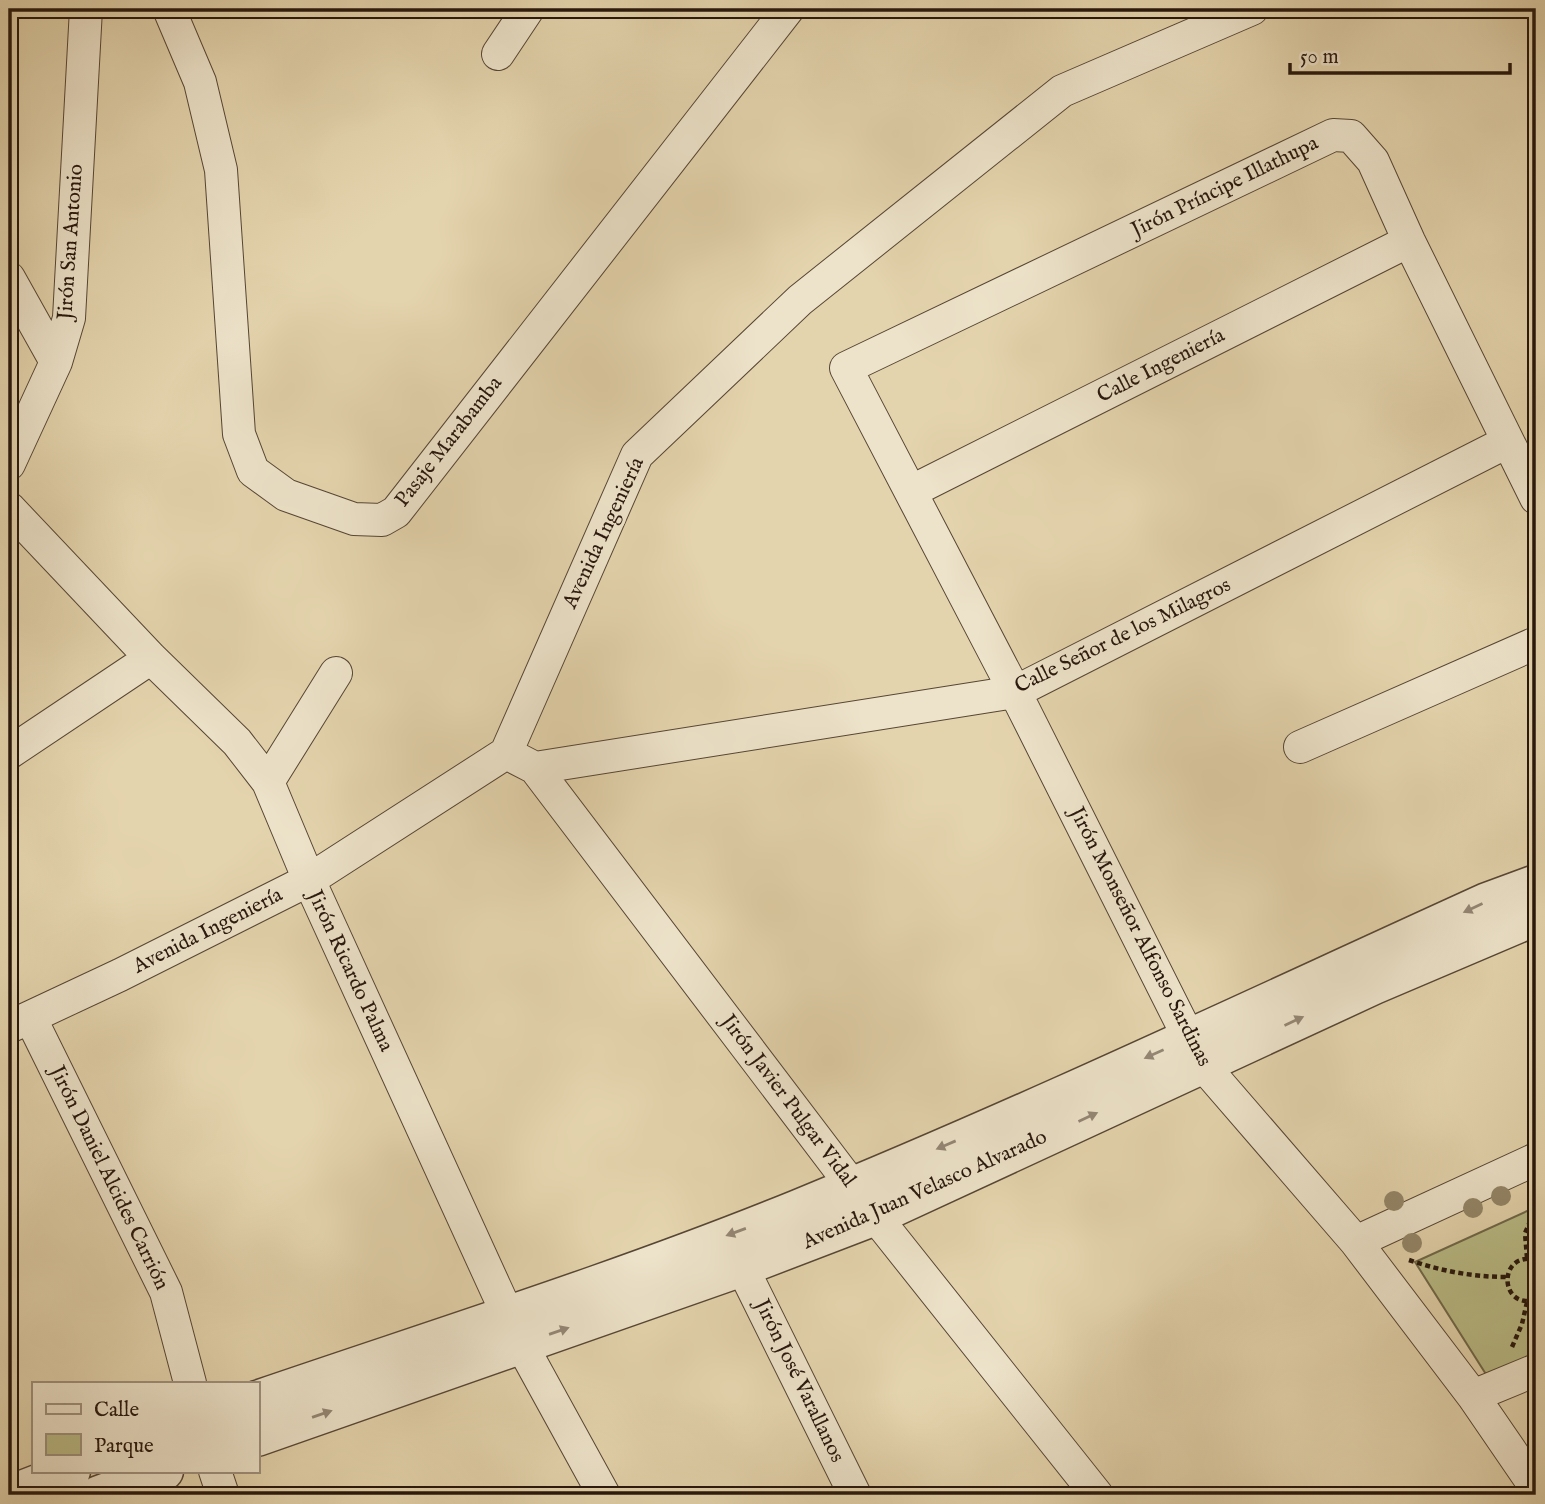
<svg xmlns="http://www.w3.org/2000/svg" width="1545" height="1504" font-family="'IM FELL English',serif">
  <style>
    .green { fill: #b9bb86; stroke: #70694a; stroke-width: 2 }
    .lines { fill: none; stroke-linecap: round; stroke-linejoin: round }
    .minor-casing { stroke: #564635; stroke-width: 34 }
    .tertiary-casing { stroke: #564635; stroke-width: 41 }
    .path { stroke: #27170d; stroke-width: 4.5; stroke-dasharray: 5 3.5; stroke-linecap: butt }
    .minor { stroke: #ede3ca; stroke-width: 32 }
    .tertiary { stroke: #ede3ca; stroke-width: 38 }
    .tree { fill: #948769 }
    .oneway { fill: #948775 }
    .labels { text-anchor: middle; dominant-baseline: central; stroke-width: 6; stroke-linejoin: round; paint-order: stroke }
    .street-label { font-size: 21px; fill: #27170d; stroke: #ede3ca }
  </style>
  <rect width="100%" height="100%" fill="#e4d4ad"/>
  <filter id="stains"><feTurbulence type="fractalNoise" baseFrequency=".00286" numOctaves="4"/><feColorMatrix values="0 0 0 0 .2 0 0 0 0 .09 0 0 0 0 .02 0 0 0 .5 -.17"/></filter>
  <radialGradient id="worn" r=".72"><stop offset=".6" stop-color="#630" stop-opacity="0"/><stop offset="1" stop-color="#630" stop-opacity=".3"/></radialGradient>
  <path class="green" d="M1536,1207V1360L1489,1379L1415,1262Z"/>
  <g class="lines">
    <defs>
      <path id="minor" d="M169,9L200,82L221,170L239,434L253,471L286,495L354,519L382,520L396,512L788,9
        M498,54L528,9
        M9,278L56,362
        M9,464L56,362L69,318L86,9
        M912,491L1409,241
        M1536,498L1409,241L1373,161L1351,136L1333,135L846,368L1015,692L1202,1064L1356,1242L1473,1396L1536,1488
        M9,508L151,658L237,742L268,782L309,880L521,1344L604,1495
        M1300,747L1536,643
        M9,753L151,658
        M506,753L535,768L1015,692L1507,442
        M535,768L875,1216L1097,1495
        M268,782L336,673
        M30,1017L166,1292L190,1383
        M9,1027L120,975L309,880L506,753L637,455L800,300L1062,91L1252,9
        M1356,1242L1536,1159
        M742,1267L855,1495
        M1473,1396L1536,1370
        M215,1471L223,1495"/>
      <path id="tertiary" d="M257,1400C438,1338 621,1281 798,1209C1031,1114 1258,1006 1487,902L1536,884
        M257,1437L742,1267L875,1216L1374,985L1536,916
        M9,1495L71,1471
        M99,1495L164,1471"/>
    </defs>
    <use href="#minor" class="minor-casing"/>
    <use href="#tertiary" class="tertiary-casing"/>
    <path class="path" d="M1527,1258L1525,1233L1536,1208
      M1409,1260C1441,1271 1473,1277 1507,1277
      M1536,1260C1498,1250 1498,1310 1536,1300
      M1512,1347L1522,1324L1527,1302"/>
    <use href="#minor" class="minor"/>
    <use href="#tertiary" class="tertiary"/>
  </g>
  <g class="tree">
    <circle cx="1501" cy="1196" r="10"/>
    <circle cx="1394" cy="1201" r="10"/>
    <circle cx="1473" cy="1208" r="10"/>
    <circle cx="1412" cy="1243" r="10"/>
  </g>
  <defs><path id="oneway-solid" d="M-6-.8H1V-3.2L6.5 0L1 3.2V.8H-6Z" transform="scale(1.75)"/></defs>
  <g class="oneway">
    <use href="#oneway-solid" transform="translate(1473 908) rotate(155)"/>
    <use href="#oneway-solid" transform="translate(1294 1021) rotate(-25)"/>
    <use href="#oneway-solid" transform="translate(1154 1054) rotate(156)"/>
    <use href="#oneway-solid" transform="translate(1088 1117) rotate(-25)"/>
    <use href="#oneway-solid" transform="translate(946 1145) rotate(157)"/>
    <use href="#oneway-solid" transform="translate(736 1232) rotate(160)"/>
    <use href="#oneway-solid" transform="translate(559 1331) rotate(-19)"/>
    <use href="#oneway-solid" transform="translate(322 1414) rotate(-19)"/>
  </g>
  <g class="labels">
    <g class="street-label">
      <text transform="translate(1225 187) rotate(-26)">Jirón Príncipe Illathupa</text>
      <text transform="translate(71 242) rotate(-86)">Jirón San Antonio</text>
      <text transform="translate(1161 366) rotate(-27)">Calle Ingeniería</text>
      <text transform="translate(449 442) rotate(-52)">Pasaje Marabamba</text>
      <text transform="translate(604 533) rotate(-65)">Avenida Ingeniería</text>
      <text transform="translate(1123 636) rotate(-26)">Calle Señor de los Milagros</text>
      <text transform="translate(208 931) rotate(-27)">Avenida Ingeniería</text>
      <text transform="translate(1140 937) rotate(63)">Jirón Monseñor Alfonso Sardinas</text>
      <text transform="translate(350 971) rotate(65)">Jirón Ricardo Palma</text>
      <text transform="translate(788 1101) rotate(53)">Jirón Javier Pulgar Vidal</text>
      <text transform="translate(109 1178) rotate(64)">Jirón Daniel Alcides Carrión</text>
      <text transform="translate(925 1190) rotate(-24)">Avenida Juan Velasco Alvarado</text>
      <text transform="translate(799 1381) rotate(64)">Jirón José Varallanos</text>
    </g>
  </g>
  <rect width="1545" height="1504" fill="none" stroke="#e4d4ad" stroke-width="35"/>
  <rect x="10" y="10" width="1524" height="1483" fill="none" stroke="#27170d" stroke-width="3.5"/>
  <rect x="18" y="18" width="1510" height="1469" fill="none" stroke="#27170d" stroke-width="2"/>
  <rect x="32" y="1382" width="228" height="91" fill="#ede3ca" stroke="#9e917e" stroke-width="2"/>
  <rect x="46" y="1404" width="35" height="10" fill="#ede3ca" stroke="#9e917e" stroke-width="2"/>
  <text x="94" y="1416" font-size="21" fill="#27170d">Calle</text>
  <rect x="46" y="1434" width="35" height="21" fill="#b9bb86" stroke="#9e917e" stroke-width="2"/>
  <text x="94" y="1452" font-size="21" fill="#27170d">Parque</text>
  <path d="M1290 63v10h220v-10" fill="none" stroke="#27170d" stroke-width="3.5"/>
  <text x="1300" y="63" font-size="21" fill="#27170d" stroke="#ede3ca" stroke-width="5" paint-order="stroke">50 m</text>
  <rect width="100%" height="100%" filter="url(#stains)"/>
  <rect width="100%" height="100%" fill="url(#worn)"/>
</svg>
